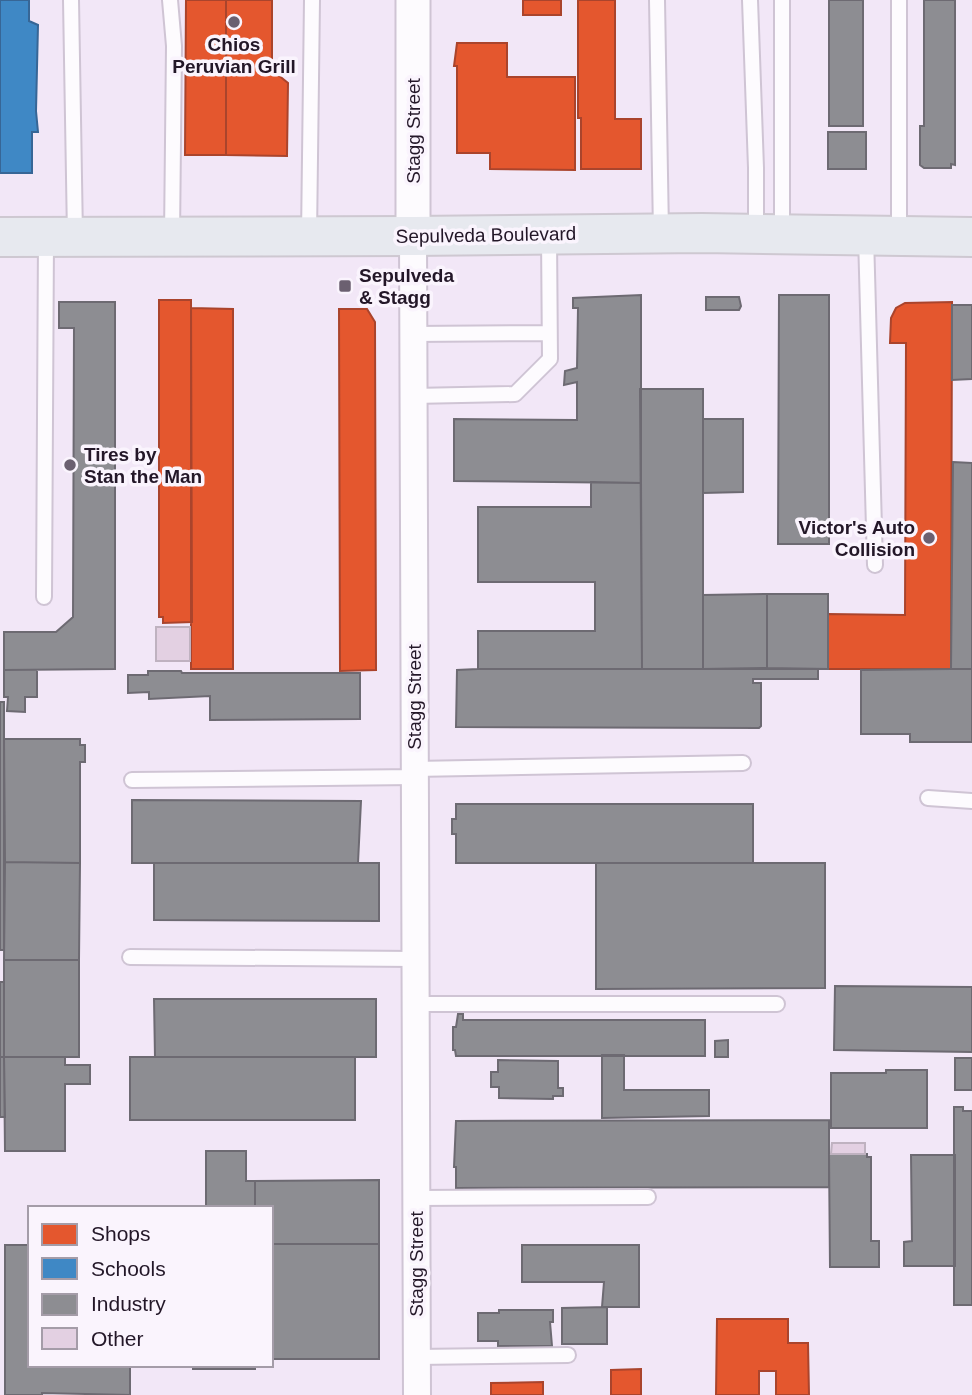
<svg xmlns="http://www.w3.org/2000/svg" width="972" height="1395" font-family="Helvetica,sans-serif">
  <style>
    .shops { fill: #e4572e; stroke: #aa442c; stroke-width: 2 }
    .schools { fill: #3f88c5; stroke: #376696; stroke-width: 2 }
    .industry { fill: #8d8d92; stroke: #6d6a72; stroke-width: 2 }
    .building { fill: #e3d0e2; stroke: #bfb2c0; stroke-width: 2 }
    .lines { fill: none; stroke-linecap: round; stroke-linejoin: round }
    .service-casing { stroke: #cfc4d4; stroke-width: 18 }
    .minor-casing { stroke: #cfc4d4; stroke-width: 30 }
    .tertiary-casing { stroke: #cfc4d4; stroke-width: 37 }
    .primary-casing { stroke: #cec8d1; stroke-width: 42 }
    .service { stroke: #fdfbfe; stroke-width: 14 }
    .minor { stroke: #fdfbfe; stroke-width: 26 }
    .tertiary { stroke: #fdfbfe; stroke-width: 33 }
    .primary { stroke: #e7e9ef; stroke-width: 38 }
    .poi-dot { fill: #6b6070; stroke: #faf4fd; stroke-width: 2.5 }
    .labels { text-anchor: middle; dominant-baseline: central; stroke-width: 7; stroke-linejoin: round; paint-order: stroke }
    .poi-label { font-size: 19px; font-weight: bold; fill: #231728; stroke: #faf4fd; text-anchor: start }
    .street-label { font-size: 19px; fill: #231728; stroke: #faf4fd }
  </style>
  <rect width="100%" height="100%" fill="#f2e7f7"/>
  <path class="shops" d="M186,0H226V155H185Z
    M226,0H272V70L288,83L287,156L226,155Z
    M523,0H561V15H523Z
    M578,0H615V119H641V169H581V118H578Z
    M457,43H507V77H575V170L490,169V153H457V66H454Z
    M159,300H191L192,622L163,623V617H159Z
    M952,302L951,669H828V614L905,615L906,343H890L891,318L896,308L905,303Z
    M191,308L233,309V669H191Z
    M339,309H367L375,322L376,670L340,671Z
    M717,1319H788V1343H808L809,1395H776V1371H759V1395H716Z
    M641,1369V1395H611V1370Z
    M543,1382V1395H491V1383Z"/>
  <path class="schools" d="M0,0H29V21L38,25L36,111L38,132H32V173H0Z"/>
  <path class="industry" d="M829,0H863V126H829Z
    M924,0H955V165L951,164V168H924L920,165V126H924Z
    M828,132H866V169H828Z
    M641,295V483L454,481V419L577,420V382L564,385L565,371L577,368L578,308H573V298Z
    M779,295H829V544H778Z
    M706,297H739L741,306L739,310H706Z
    M59,302H115V669L4,670V632H56L73,617L74,328H59Z
    M952,305H972V379L952,380Z
    M640,389H703V669H642Z
    M703,419H743V492L703,493Z
    M953,462L972,463V669H951Z
    M591,482L641,483L642,669H478V631H595V582H478V507H591Z
    M767,594V668L703,669V595Z
    M767,594H828V669L767,668Z
    M478,669H818V679H753V683H761V726L759,728L456,727L457,670Z
    M951,669H972V742H910V734H861V670Z
    M4,670H37V697H25V712L7,711L8,697H4Z
    M148,671H181L182,673H360V719L210,720V696L149,699V692L128,693V675H148Z
    M0,702H4V950H0Z
    M4,739H80V745H85V762H80V863L5,862Z
    M132,800L361,801L358,863H132Z
    M456,804H753V863H456V834H452V819H456Z
    M5,862L80,863L79,960H4Z
    M154,863H379V921L154,920Z
    M596,863H825V988L596,989Z
    M4,960H79V1057H4Z
    M0,982H4V1057H0Z
    M835,986L972,987V1052L834,1050Z
    M154,999H376V1057H155Z
    M458,1014H463V1020H705V1056H456L455,1050H453V1027H456Z
    M728,1040V1057H715V1041Z
    M602,1055H624V1090H709V1116L602,1118Z
    M0,1057H4L5,1117H0Z
    M4,1057H65V1065H90V1084H65V1151H5Z
    M130,1057H355V1120H130Z
    M955,1058H972V1090H955Z
    M498,1060L558,1061V1088H563V1096H553V1099L499,1098V1087H491V1072H498Z
    M886,1070H927V1128H831V1073H886Z
    M954,1107H963V1111H972V1305H954Z
    M829,1120V1187L456,1188V1167H454L456,1121Z
    M206,1151H246V1181H255V1208H206Z
    M829,1154H867V1157H871V1241H879V1267H830Z
    M911,1155H955V1266H904V1242L912,1241Z
    M379,1180V1244H271V1208H255V1181Z
    M271,1244H379V1359H271Z
    M5,1245H30V1365H130V1395L42,1393V1395H5Z
    M522,1245H639V1307H602L604,1282H522Z
    M607,1307V1344H562V1308Z
    M499,1310H553V1322H550L552,1346H498V1341H478V1313H499Z
    M193,1365H255V1369H193Z"/>
  <path class="building" d="M156,627H190V661H156Z
    M832,1143H865V1154H831Z"/>
  <g class="lines">
    <defs>
      <path id="service" d="M71,0L75,236
        M170,0L174,46L172,236
        M657,0L661,232
        M750,0L756,168V233
        M782,0V233
        M899,0V234
        M309,236L312,0
        M866,236L875,565
        M413,334L549,333
        M413,396L515,394L550,359L549,236
        M44,597L46,238
        M414,769L743,763
        M132,780L414,777
        M928,798L972,801
        M130,957L415,959
        M415,1004H777
        M416,1198L648,1197
        M417,1357L568,1355"/>
      <path id="minor" d="M413,236L417,1395"/>
      <path id="tertiary" d="M413,236V0"/>
      <path id="primary" d="M0,237L413,236L702,233L972,237"/>
    </defs>
    <use href="#service" class="service-casing"/>
    <use href="#minor" class="minor-casing"/>
    <use href="#tertiary" class="tertiary-casing"/>
    <use href="#primary" class="primary-casing"/>
    <use href="#service" class="service"/>
    <use href="#minor" class="minor"/>
    <use href="#tertiary" class="tertiary"/>
    <use href="#primary" class="primary"/>
  </g>
  <g class="poi-dot">
    <circle cx="234" cy="22" r="7"/>
    <rect x="338" y="279" width="14" height="14" rx="3.5"/>
    <circle cx="70" cy="465" r="7"/>
    <circle cx="929" cy="538" r="7"/>
  </g>
  <g class="labels">
    <g class="poi-label">
      <text x="234" y="44" text-anchor="middle">Chios<tspan x="234" dy="22">Peruvian Grill</tspan></text>
      <text x="359" y="275">Sepulveda<tspan x="359" dy="22">&amp; Stagg</tspan></text>
      <text x="84" y="454">Tires by<tspan x="84" dy="22">Stan the Man</tspan></text>
      <text x="915" y="527" text-anchor="end">Victor's Auto<tspan x="915" dy="22">Collision</tspan></text>
    </g>
    <g class="street-label">
      <text transform="translate(413 131) rotate(-90)">Stagg Street</text>
      <text transform="translate(486 235) rotate(-1)">Sepulveda Boulevard</text>
      <text transform="translate(414 697) rotate(-90)">Stagg Street</text>
      <text transform="translate(416 1264) rotate(-90)">Stagg Street</text>
    </g>
  </g>
  <rect x="28" y="1206" width="245" height="161" fill="#faf4fd" stroke="#a49ca8" stroke-width="2"/>
  <rect x="42" y="1224" width="35" height="21" fill="#e4572e" stroke="#a49ca8" stroke-width="2"/>
  <text x="91" y="1241" font-size="21" fill="#231728">Shops</text>
  <rect x="42" y="1258" width="35" height="21" fill="#3f88c5" stroke="#a49ca8" stroke-width="2"/>
  <text x="91" y="1276" font-size="21" fill="#231728">Schools</text>
  <rect x="42" y="1294" width="35" height="21" fill="#8d8d92" stroke="#a49ca8" stroke-width="2"/>
  <text x="91" y="1311" font-size="21" fill="#231728">Industry</text>
  <rect x="42" y="1328" width="35" height="21" fill="#e3d0e2" stroke="#a49ca8" stroke-width="2"/>
  <text x="91" y="1346" font-size="21" fill="#231728">Other</text>
</svg>
